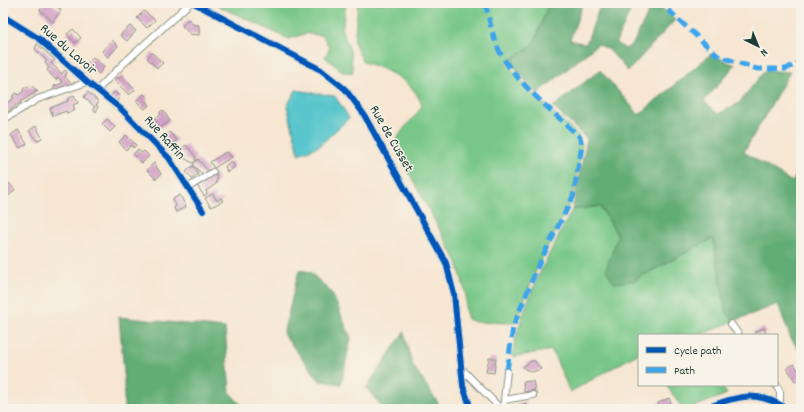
<svg xmlns="http://www.w3.org/2000/svg" width="804" height="412" font-family="Dekko,sans-serif">
  <style>
    .green { fill: #78c788; stroke: #4c825e }
    .forest { fill: #62ac74; stroke: #407454 }
    .water { fill: #58c6cc; stroke: #3c8280 }
    .building { fill: #d19dc5 }
    .lines { fill: none; stroke-linecap: round; stroke-linejoin: round }
    .minor-casing { stroke: #8a9283; stroke-width: 8 }
    .minor { stroke: #fff; stroke-width: 6 }
    .quiet { stroke: #3da4eb; stroke-width: 5; stroke-dasharray: 10 5; stroke-linecap: butt }
    .cycleway-casing { stroke: #f7f3e8; stroke-width: 8 }
    .cycleway { stroke: #0057b8; stroke-width: 6 }
    .labels { text-anchor: middle; dominant-baseline: central; stroke-width: 3; stroke-linejoin: round; paint-order: stroke }
    .street-label { font-size: 14px; fill: #1f3d34; stroke: #f7f3e8 }
  </style>
  <rect width="100%" height="100%" fill="#f7f3e8"/>
  <filter id="ink" filterUnits="userSpaceOnUse"><feTurbulence type="fractalNoise" baseFrequency=".025" numOctaves="2"/><feDisplacementMap in="SourceGraphic" scale="8" xChannelSelector="R" yChannelSelector="G"/><feConvolveMatrix kernelMatrix="1 2 1 2 8 2 1 2 1" color-interpolation-filters="sRGB"/></filter>
  <filter id="wash" filterUnits="userSpaceOnUse"><feTurbulence type="fractalNoise" baseFrequency=".012" numOctaves="4" result="noise"/><feDisplacementMap in="SourceGraphic" scale="16" xChannelSelector="R" yChannelSelector="G"/><feGaussianBlur stdDeviation="0.9" result="paint"/><feColorMatrix in="noise" values="0 0 0 0 0 0 0 0 0 0 0 0 0 0 0 0 0 1.4 0 .05"/><feComposite in="paint" operator="in"/></filter>
  <g filter="url(#wash)">
    <rect width="100%" height="100%" fill="#f6e6d2"/>
    <path class="green" d="M212,3H346L342,30L350,50L353,72H343L325,57L330,48L323,36L307,33L289,39Z
      M358,3H549L534,43L506,63L533,93L579,136L582,145L573,197L538,266L515,323L475,322L468,319L465,309L466,294L457,262L394,145C400,130 414,119 422,106C415,81 386,69 363,62L354,42Z
      M600,206L618,236L606,270L633,281L713,238L726,312L734,321L700,335H639V353L570,392L552,350L512,357C521,304 547,258 572,210Z
      M666,385H721L727,394L689,409H683Z"/>
    <path class="forest" d="M549,3H583L570,40L586,44L601,3H634L616,42L625,49L633,44L652,5L663,9L675,20L628,71L609,50L598,44L537,94L509,61L534,43Z
      M711,54L735,65L704,101L718,114L739,103L765,70L790,72L744,152L792,182L801,168V353L791,339L778,304L734,321L726,312L713,238L633,281L614,283L606,270L618,235L600,206L572,210L587,139L553,107L600,70L639,115Z
      M299,270L310,272L332,293L351,338L341,384L320,381L283,334Z
      M119,317L225,328L230,393L245,409H124V372Z
      M404,332L412,364L442,409H384L366,388Z"/>
    <path class="water" d="M296,90L335,96L349,118L319,146L299,154L287,106Z"/>
    <g id="blocks">
      <path class="building" d="M45,3H51L61,10L53,22L40,10Z
        M144,11L155,20L147,28L137,18Z
        M188,19L194,25H199V35L190,34L182,26Z
        M130,26L136,31L127,41L120,35Z
        M73,29L81,38L75,43L67,34Z
        M112,40L118,46L108,57L102,51Z
        M37,44L55,60L51,63L62,74L65,70L67,72L65,77L72,84L67,88L65,86L64,88L54,90V86L63,83L58,77L56,80L47,70L49,68L45,63L47,61L35,49Z
        M152,53L163,63L157,68L147,58Z
        M93,57L104,67L99,74L91,67L90,69L87,67L89,65L87,64Z
        M122,76L135,90L129,95L114,80L117,77L118,79Z
        M31,85L38,92L35,91V93L20,102L21,104H18L6,113L3,109V103L5,101L7,103L14,98L12,96L16,93L18,95L24,91L23,89L26,87L27,88Z
        M88,92L99,102L96,105L98,107L96,112L93,109L95,107L84,97Z
        M115,92L120,97L116,102L110,96Z
        M144,94L147,97L146,101L149,105L145,109L136,101Z
        M74,95L78,103L73,105L75,110L67,113L66,111L53,116L50,108L68,101L67,100Z
        M163,110L170,121L160,128L154,119L161,114L160,112Z
        M107,119L115,127L110,132L102,124Z
        M36,126L42,138L37,141L29,131Z
        M18,130L27,144L20,148L11,135Z
        M169,132L177,140L171,145L164,137Z
        M126,135L136,145L133,148L131,145L126,150L119,142Z
        M186,145L195,156L196,160L193,163L184,158L186,156L180,150Z
        M138,150L142,153L144,151L149,156L142,163L133,154Z
        M226,152L232,157L214,168L210,162Z
        M198,159L208,171L203,175L193,165Z
        M231,161L235,167L227,172L225,166Z
        M154,163L161,174L156,179L147,170Z
        M192,166L198,174L192,179L186,172Z
        M214,173L218,179L216,181L217,183L206,191L207,194L204,196L197,185Z
        M9,183L15,190L3,201V188Z
        M213,194L217,201L221,198L223,201L211,207L205,198Z
        M180,195L186,207L176,212L174,208L176,206L173,199Z
        M764,328L766,333L756,335L754,332Z
        M489,358H496L494,373L486,372Z
        M531,361H535L541,369L532,372L525,369L523,367Z
        M794,364L801,375V377L795,381L787,368Z
        M533,381L535,390L524,392L523,382Z
        M669,398L672,406L660,409L658,403Z
        M526,403L528,409H516L515,406Z"/>
    </g>
  </g>
  <g filter="url(#ink)">
    <use href="#blocks" fill-opacity="0" stroke="#8a9283" stroke-width="1"/>
    <g class="lines">
      <defs>
        <path id="minor" d="M194,3L321,70L345,89L363,113L446,263L454,294L463,386L471,409
          M3,16L38,38L87,82L121,109L169,158L203,211
          M97,90L123,64L190,3
          M3,120L38,99L87,82
          M189,187L213,172
          M731,324L739,335
          M461,368L501,409
          M776,385L780,392V404
          M504,400L533,395
          M503,409L507,371
          M703,409C737,397 755,388 787,409"/>
      </defs>
      <use href="#minor" class="minor-casing"/>
      <use href="#minor" class="minor"/>
      <path class="quiet" d="M485,3C489,18 492,34 498,48C509,76 555,114 579,136L582,145L573,197L538,266L513,327L507,371
        M655,3L665,7L718,56L757,69H786L801,61"/>
      <defs>
        <path id="cycleway" d="M194,3L321,70L345,89L363,113L446,263L454,294L463,386L471,409
          M3,16L38,38L87,82L121,109L169,158L203,211
          M703,409C737,397 755,388 787,409"/>
      </defs>
      <use href="#cycleway" class="cycleway-casing"/>
      <use href="#cycleway" class="cycleway"/>
    </g>
  </g>
  <g class="labels">
    <g class="street-label">
      <text transform="translate(68 50) rotate(41)">Rue du Lavoir</text>
      <text transform="translate(164 138) rotate(48)">Rue Raffin</text>
      <text transform="translate(391 139) rotate(60)">Rue de Cusset</text>
    </g>
  </g>
  <rect width="804" height="412" fill="none" stroke="#f7f3e8" stroke-width="16"/>
  <rect x="638" y="334" width="140" height="52" fill="#f7f3e8" stroke="#a1aaa0"/>
  <rect x="646" y="347" width="20" height="6" fill="#0057b8" stroke="#a1aaa0"/>
  <text x="674" y="354" font-size="12" fill="#1f3d34">Cycle path</text>
  <rect x="646" y="367" width="20" height="6" fill="#3da4eb" stroke="#a1aaa0"/>
  <text x="674" y="374" font-size="12" fill="#1f3d34">Path</text>
  <g transform="translate(758 46) rotate(137)" stroke="#f7f3e8" stroke-width="3" paint-order="stroke">
  <path d="M0-3L7 15L0 10L-7 15Z" fill="#1f3d34"/>
  <text y="-6" font-size="11" font-weight="bold" text-anchor="middle" fill="#1f3d34">N</text>
  </g>
</svg>
